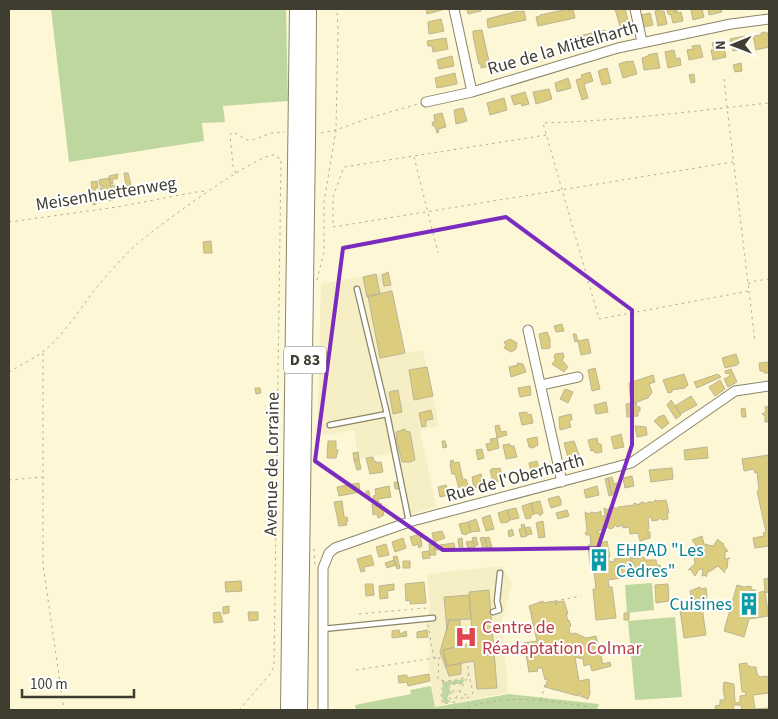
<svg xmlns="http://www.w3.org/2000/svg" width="778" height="719" font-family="'Source Sans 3',sans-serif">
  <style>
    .built { fill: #f6eec5 }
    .green { fill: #bed79e }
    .building { fill: #dccc7e; stroke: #bbb595 }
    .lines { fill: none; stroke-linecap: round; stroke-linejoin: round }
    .service-casing { stroke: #8b8567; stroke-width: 7 }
    .minor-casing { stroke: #8b8567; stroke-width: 11 }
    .primary-casing { stroke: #8b8567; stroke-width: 16 }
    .path { stroke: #b3ae95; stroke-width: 1; stroke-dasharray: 2.5 4; stroke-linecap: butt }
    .service { stroke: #fff; stroke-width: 4.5 }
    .minor { stroke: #fff; stroke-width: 9 }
    .primary { stroke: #fff; stroke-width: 14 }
    .marked { fill: none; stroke: #7b2cbf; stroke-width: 4; stroke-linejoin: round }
    .labels { text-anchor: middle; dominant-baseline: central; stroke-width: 4; stroke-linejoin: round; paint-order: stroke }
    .shield { fill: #fff; stroke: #79776e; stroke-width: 1 }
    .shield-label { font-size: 16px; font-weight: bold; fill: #3f3d30 }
    .street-label { font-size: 18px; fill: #3f3d30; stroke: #fff }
    .culture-label { font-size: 18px; fill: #0d838f; stroke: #fff; text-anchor: start }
    .health-label { font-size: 18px; fill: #be3a42; stroke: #fff; text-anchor: start }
  </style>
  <rect width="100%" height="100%" fill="#fdf7d6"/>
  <path class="built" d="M389,272L405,353L423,350L439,426L420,430L436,507L404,516L392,453L359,459L354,430L326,435H317L321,284Z
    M502,566L512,585L502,620L508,693L435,706L428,661L430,650L426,623L430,606L427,574Z"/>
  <path class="green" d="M51,9H286L288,101L223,106L225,122L202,123L204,141L69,162Z
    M652,583L654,610L627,613L625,585Z
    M675,617L682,697L635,700L628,621Z
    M465,679L462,684H453L448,686L451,692L448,696L447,699L451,702L444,703L442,697L443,682Z
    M431,686L435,707L509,694L599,704L597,710H356L355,705L411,694L410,690Z"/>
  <path class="building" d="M426,9H442V10L427,14Z
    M467,9H481V11L468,14Z
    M568,9L569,11L573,9L575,18L538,26L536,17L540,16V15Z
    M615,9H625L629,24L620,26Z
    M660,9V12L664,11L667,24L658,26L655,11Z
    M667,9H674L675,13V11L677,10V13L681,12L683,21L673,23L671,15L668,14Z
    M694,9H702L704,17L693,20L691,10Z
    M708,9H721L722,12L709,15Z
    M518,11L519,12L524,11L526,20L488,28L487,19Z
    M650,13L653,25L644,27L641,22H643L641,15Z
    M441,19L444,31L429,34L428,22Z
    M482,30L490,66L481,68V64H479L473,36V31Z
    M605,30L607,38L572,46L570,38Z
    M765,32V33H768L769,47L756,50L753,36L761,35V33Z
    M745,36L747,46L738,48V50L733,51L730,39Z
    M446,38L448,49L433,52L432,46H428L427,41Z
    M723,41L726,57L713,60L711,50H714L712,43Z
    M700,45L703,57L689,60L687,50L693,49L692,46Z
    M674,50L676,59L680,58L681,65L668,68L665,52Z
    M657,53L660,68L644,70L642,58L648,56V55Z
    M452,56L454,66L439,69L437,60Z
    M628,61V62L633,61L637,74L623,78L619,64Z
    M741,63L742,71L735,72L733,65Z
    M607,68L611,83L602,85L598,71Z
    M590,72L593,81L584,84L588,98L582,100L576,80L582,78L581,75Z
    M455,73L457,84L437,88L435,78Z
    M694,74L695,82L691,83L689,75Z
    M568,78L571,88L557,92L555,83Z
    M549,89L552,99L536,104L533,92Z
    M525,92L529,104L522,106L521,103L514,105L511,96Z
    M504,98L507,110L490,115L487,103Z
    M463,108L467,121L456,124L454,110Z
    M442,113L446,127L438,129L439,132L437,133L435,126H433L432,122H435L434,115Z
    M124,173H128L131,185L126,186Z
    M118,174L117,179H112L113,184H111L109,176Z
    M109,178L114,200L109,201V197L102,198L100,188H104V186H100L99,180Z
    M97,181L98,188H95L96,204L93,205L91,182Z
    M116,185V187L123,186L124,194L113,197L111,186Z
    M211,241L212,253H204L203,242Z
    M388,272L391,285L384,286L382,275Z
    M376,274L380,294L367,297L363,277Z
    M392,291L405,353L380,358L368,296Z
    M562,324L564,331L556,332L554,326Z
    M547,332L550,339V348L542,349L539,334Z
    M573,334H576L578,341L575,342Z
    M510,339L517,343L516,349L511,352L504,348L506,345L504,342Z
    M588,339L591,353L581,355L578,341Z
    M563,353L564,358L562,360L568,367L564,372L552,364L556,359L554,358L555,354Z
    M736,354L739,363L737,365L725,368L722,358Z
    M769,362V373H764V371H760L759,363Z
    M517,363L523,364L526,372L511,377L509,367L518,365Z
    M427,367L433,396L414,400L409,370Z
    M595,368L600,389L592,391L588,370Z
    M731,369L737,382L728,387L724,379L730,376L729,373L726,374L725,371Z
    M684,374L688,385L685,388L672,390V392L668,393L663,380Z
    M718,374L721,377L697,388L694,382Z
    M653,375L655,382L649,384L652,392L648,398L631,404L629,383Z
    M720,380L725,389L715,396L709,387Z
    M530,386L531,395L520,397L518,388Z
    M255,388H260L261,393L256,394Z
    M565,389L573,392L568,403L560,399Z
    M398,390L402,412L393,414L389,392Z
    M691,396L697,405L680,414L675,406Z
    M671,400L681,415L676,419L667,405Z
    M606,402L608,412L596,414L594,405Z
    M636,402L637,407H640V411H638V416L627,417L626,404Z
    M769,406V422H765V416L762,414L766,412L765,407Z
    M745,408L746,417H742L741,409Z
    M431,410L433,419L426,420V426L422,427L419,413Z
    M527,412V415L531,414L533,423L522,425L519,413Z
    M571,414L572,420L569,421L571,427L560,430L559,417Z
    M664,415L669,423L662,429L654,421L658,418V417Z
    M499,425L501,432L506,431L507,435L497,438L495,426Z
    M635,426L646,427L647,435L637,437Z
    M405,429V431L410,432L415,460L410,462H402L397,442L396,432Z
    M621,434L624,447L614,449L611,437Z
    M537,437L538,445L533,448L529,447L527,439Z
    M497,438L499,448L488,451L486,444L491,443L490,439Z
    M597,438L598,444H601L602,452L597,453L594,452V450L591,451L588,440Z
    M328,441H336V450H338L336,458H327Z
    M442,441H445L447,447L443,448Z
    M574,441L579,455L568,458L564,443Z
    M510,444V446H514L517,457L506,459L503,445Z
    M707,447L708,458L685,460L684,450Z
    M482,449L484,458L478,460L476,450Z
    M358,452L359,459L354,460L353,453Z
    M769,455V546L755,548L753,538L764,536L763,533L766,532L757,491L759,490L757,472L755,473L754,469L744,471L742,459Z
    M373,457L374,462L376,461V463L381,462L383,472L370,474L366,458Z
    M359,459L361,469L357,470L354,460Z
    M453,460L454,463L459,462L463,480L466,479L469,489L460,492L455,474H452L450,464H451L450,461Z
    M537,461L539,470L531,472L529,463Z
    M494,468L495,469L500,468L503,479L501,481L493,482L490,470Z
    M672,468L673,479L651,482L649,470Z
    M481,474L484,485L474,488L472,477Z
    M632,476L634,486L625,488L623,478Z
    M612,477L614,484L617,483L618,488L615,490L616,494L612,495L608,478Z
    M608,478L612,495L609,496L605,479Z
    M394,482H398L399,489H395Z
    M359,483L360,492L339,496L337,487Z
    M446,485L449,495L440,497L438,487Z
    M389,486L391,497L378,499L379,504L381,503L384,515L378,518L377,514L373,515L372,504H374L373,496L376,495L375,489Z
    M597,486L599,495L586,498L584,490Z
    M366,491H369L370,497L367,498Z
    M559,496L560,499H561V505L551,508L548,499Z
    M655,500L658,501L666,500L669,513L667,512L668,519L662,520L660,518L658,520L652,521L651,517L648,518L649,529L647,531L650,532V538L640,541L638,533L630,534L629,527L623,528V525L617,527L615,525L613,528L610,529L607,527L606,529L597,531L598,533H601V543L607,541L610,557H608L610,562L615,561L614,559L630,556L633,572L630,575L628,571L629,577L608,580L609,587H612L616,618L596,620L593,589H596L593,564H590L588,545H591L590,535H586L585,533L587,531L585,512L589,514L591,512L597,513L601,511V516H605L604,508L608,510L610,507H614L616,509L618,507L634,505V503L639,505L640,503L644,502L646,504L648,502H654Z
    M342,501L344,517H347L348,521H346L347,525L339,526L334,502Z
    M540,501L543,513L540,516L538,513L534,514L531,503Z
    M531,503L534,514L531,515V518L526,519L522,506Z
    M516,508L519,518L510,520L507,510Z
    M507,510L510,520L508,522L501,523L498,513Z
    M567,510L569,516L558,519L556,513Z
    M490,515L494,529L486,531L482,518Z
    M476,519L480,531L471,532L468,522Z
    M543,521L545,537L539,538L536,523Z
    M468,522L471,532L465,535L464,534H462L459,524Z
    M524,524L527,536L523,537H521L519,529H522L521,525Z
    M530,527L532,534L527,535L525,528Z
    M512,529L514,535L509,537L508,531Z
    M442,531L445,538L434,542L432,533Z
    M420,534L422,546L419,548L418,544L413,546L410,537Z
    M702,536L704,544L713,546L718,539V540L724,544L723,545L728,551L725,552V559L730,558L728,559L727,568L724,571L725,573L718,566L709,572L708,571L706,577L707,575L702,576L703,570L699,569L695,576L690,569L688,570L695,564L694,555L698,548L692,540Z
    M476,537L478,545L475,546L472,538Z
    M484,537L487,548L483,549L480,538Z
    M489,537L492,547L488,548L485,538Z
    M403,538L406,548L395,552L392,542Z
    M462,538L463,547H459L458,539Z
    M473,541L475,547L468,548L466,542Z
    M454,543L455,549L435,550V547L440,546V545Z
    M386,544L389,555L379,557L376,547Z
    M429,544H434L436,555H430Z
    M429,551L430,558L423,559L422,552Z
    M371,555L374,565L364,567L365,571L361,572L357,559Z
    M397,556L400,568L397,569L393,557Z
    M633,557V559L644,557L645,560H656L657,565H660L661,572L647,574V570L644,571L645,574L636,575L633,562H631L630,558Z
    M394,560L396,565L387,568L385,563Z
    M403,561H410V568H403Z
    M769,578V592L765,593L764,579Z
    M241,581L242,591L226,592L225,582Z
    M424,582L426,603L410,604V600L406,601L405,584Z
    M365,584H373L374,595L366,596Z
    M394,584V590L387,591L388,598L380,599L379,586Z
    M668,584L669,601L656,603L655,585Z
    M737,585L744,587L751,586V589L757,591L756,593L765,591L769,619L768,616L749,619L744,637L724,631Z
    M700,587L701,589L706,588L707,598L692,600L690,591Z
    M489,590L497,688L477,689L474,661L447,666L443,650L473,643L469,592Z
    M469,595L471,619L449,620L447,630L444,597Z
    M543,601V603L555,601L556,605V602L564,601L568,614H566L568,621L569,620L571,626L569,627L570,634L575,633L586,638L596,636L603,664L610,662L611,666L592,671L590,664L584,666L583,659L575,657L579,681L589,679L590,693L588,699L580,696V693H579L578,696L545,687L548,679L545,680L542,668H537L538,671L529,672L524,643L537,641L531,615L533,613L531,614L529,606Z
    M229,606V613L223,614V607Z
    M702,607L706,635L684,638L680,610Z
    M220,612L223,622L214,623L213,613Z
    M248,612H258V620L249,621Z
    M624,613H629V620H624Z
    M449,620H460V646L443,650L447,666L461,663V674L449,676L440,652Z
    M399,630L400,634L406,631L407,636L392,638V631Z
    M427,630L428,637L417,638V632Z
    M747,663V665L751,667H756L757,674L760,677L767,676L769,682V693L753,695L755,709L769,708V710H742L741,705H734L733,710H716L715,706L720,705V700H725L723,689L724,682L734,684L735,703L740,702V696L746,695L745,692H742L739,664Z
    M429,674L430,681L408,686L407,682L399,683L398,676L407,675V678Z"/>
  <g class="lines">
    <defs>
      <path id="service" d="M357,289L387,414
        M330,425L387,414L409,522
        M493,612L499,610L497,601L500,573
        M323,629L433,618"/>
      <path id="minor" d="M454,9L472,92
        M635,9L642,42
        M426,102L472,92L618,48L731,24L769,19
        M528,330L562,482
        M541,385L578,377
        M323,710V568L329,553L335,548L409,522L631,463L735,391L769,386"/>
      <path id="primary" d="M288,710L297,9
        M300,710L308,142L309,9"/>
    </defs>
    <use href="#service" class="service-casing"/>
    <use href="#minor" class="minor-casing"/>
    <use href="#primary" class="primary-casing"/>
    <path class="path" d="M724,79L727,107L749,291L599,319L543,123C619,121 694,111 769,103
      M321,133L336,130L369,118L418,104
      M546,135L344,167L333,197V227L733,162
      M414,157L438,253
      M236,173L233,166L230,134L233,132L247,140H253L271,133L285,132
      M9,222L117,207L196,192L206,191
      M317,280L324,252V202L336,130L338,31L337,9
      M748,284L755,281L769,279
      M749,291L755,342
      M43,353V565L64,710
      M9,372C20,365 34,359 45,350C70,329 86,298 108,274C117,264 127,253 137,244C154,229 258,152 275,155C275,156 280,159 281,159L274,666L270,674L239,710
      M9,480L43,477
      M314,549L315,567
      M555,601L581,596
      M359,614L425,608L426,613
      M439,657L438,679C446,683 461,680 469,675L473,693L468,698H455
      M434,658L441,657
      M356,670L434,658L428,625
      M443,681L441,697L443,704L453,702
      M462,684H453L449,686L452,691H459L468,696
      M452,692L449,698L453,700
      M541,700L546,681
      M456,710L454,701L469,675L468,666
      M462,710C496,695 535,699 570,704C577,705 586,705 592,710"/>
    <use href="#service" class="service"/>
    <use href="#minor" class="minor"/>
    <use href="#primary" class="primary"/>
  </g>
  <path class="marked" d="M506,217L632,310V445L598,548L443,550L315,461L343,248Z"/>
  <defs>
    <symbol id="building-bare" viewBox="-9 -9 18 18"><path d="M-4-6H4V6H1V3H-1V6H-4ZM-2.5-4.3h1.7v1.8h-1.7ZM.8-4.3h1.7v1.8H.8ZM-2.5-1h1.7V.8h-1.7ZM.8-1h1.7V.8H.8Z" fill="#0f9aa8" stroke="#fff" stroke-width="2.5" paint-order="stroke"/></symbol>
    <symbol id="hospital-bare" viewBox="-9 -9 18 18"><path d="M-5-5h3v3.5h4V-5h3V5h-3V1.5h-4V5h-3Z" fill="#e0444e" stroke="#fff" stroke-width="2.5" paint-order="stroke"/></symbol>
  </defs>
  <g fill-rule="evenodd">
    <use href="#building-bare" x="583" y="544" width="32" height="32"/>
    <use href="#building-bare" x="733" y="588" width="32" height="32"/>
    <use href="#hospital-bare" x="450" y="621" width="32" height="32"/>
  </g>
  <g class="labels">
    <rect class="shield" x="284" y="346.5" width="42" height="27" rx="4"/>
    <g class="shield-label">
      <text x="305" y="360">D 83</text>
    </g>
    <g class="street-label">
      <text transform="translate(563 48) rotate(-16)">Rue de la Mittelharth</text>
      <text transform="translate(106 194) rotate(-9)">Meisenhuettenweg</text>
      <text transform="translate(272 464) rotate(-89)">Avenue de Lorraine</text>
      <text transform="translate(515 478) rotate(-15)">Rue de l'Oberharth</text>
    </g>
    <g class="culture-label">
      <text x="616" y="550">EHPAD "Les<tspan x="616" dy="21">Cèdres"</tspan></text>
      <text x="732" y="604" text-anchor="end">Cuisines</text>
    </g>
    <g class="health-label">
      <text x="482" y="627">Centre de<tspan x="482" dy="21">Réadaptation Colmar</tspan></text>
    </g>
  </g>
  <rect width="778" height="719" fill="none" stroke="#3f3d30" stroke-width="20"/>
  <g transform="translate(733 45) rotate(269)" stroke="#ffffff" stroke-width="4" paint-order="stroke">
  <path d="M0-4L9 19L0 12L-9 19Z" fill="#3f3d30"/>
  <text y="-8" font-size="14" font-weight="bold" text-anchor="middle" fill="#3f3d30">N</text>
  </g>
  <path d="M22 689v8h112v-8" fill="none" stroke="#3f3d30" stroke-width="2.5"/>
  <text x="30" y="689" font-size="15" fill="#3f3d30" stroke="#ffffff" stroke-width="4" paint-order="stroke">100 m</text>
</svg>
